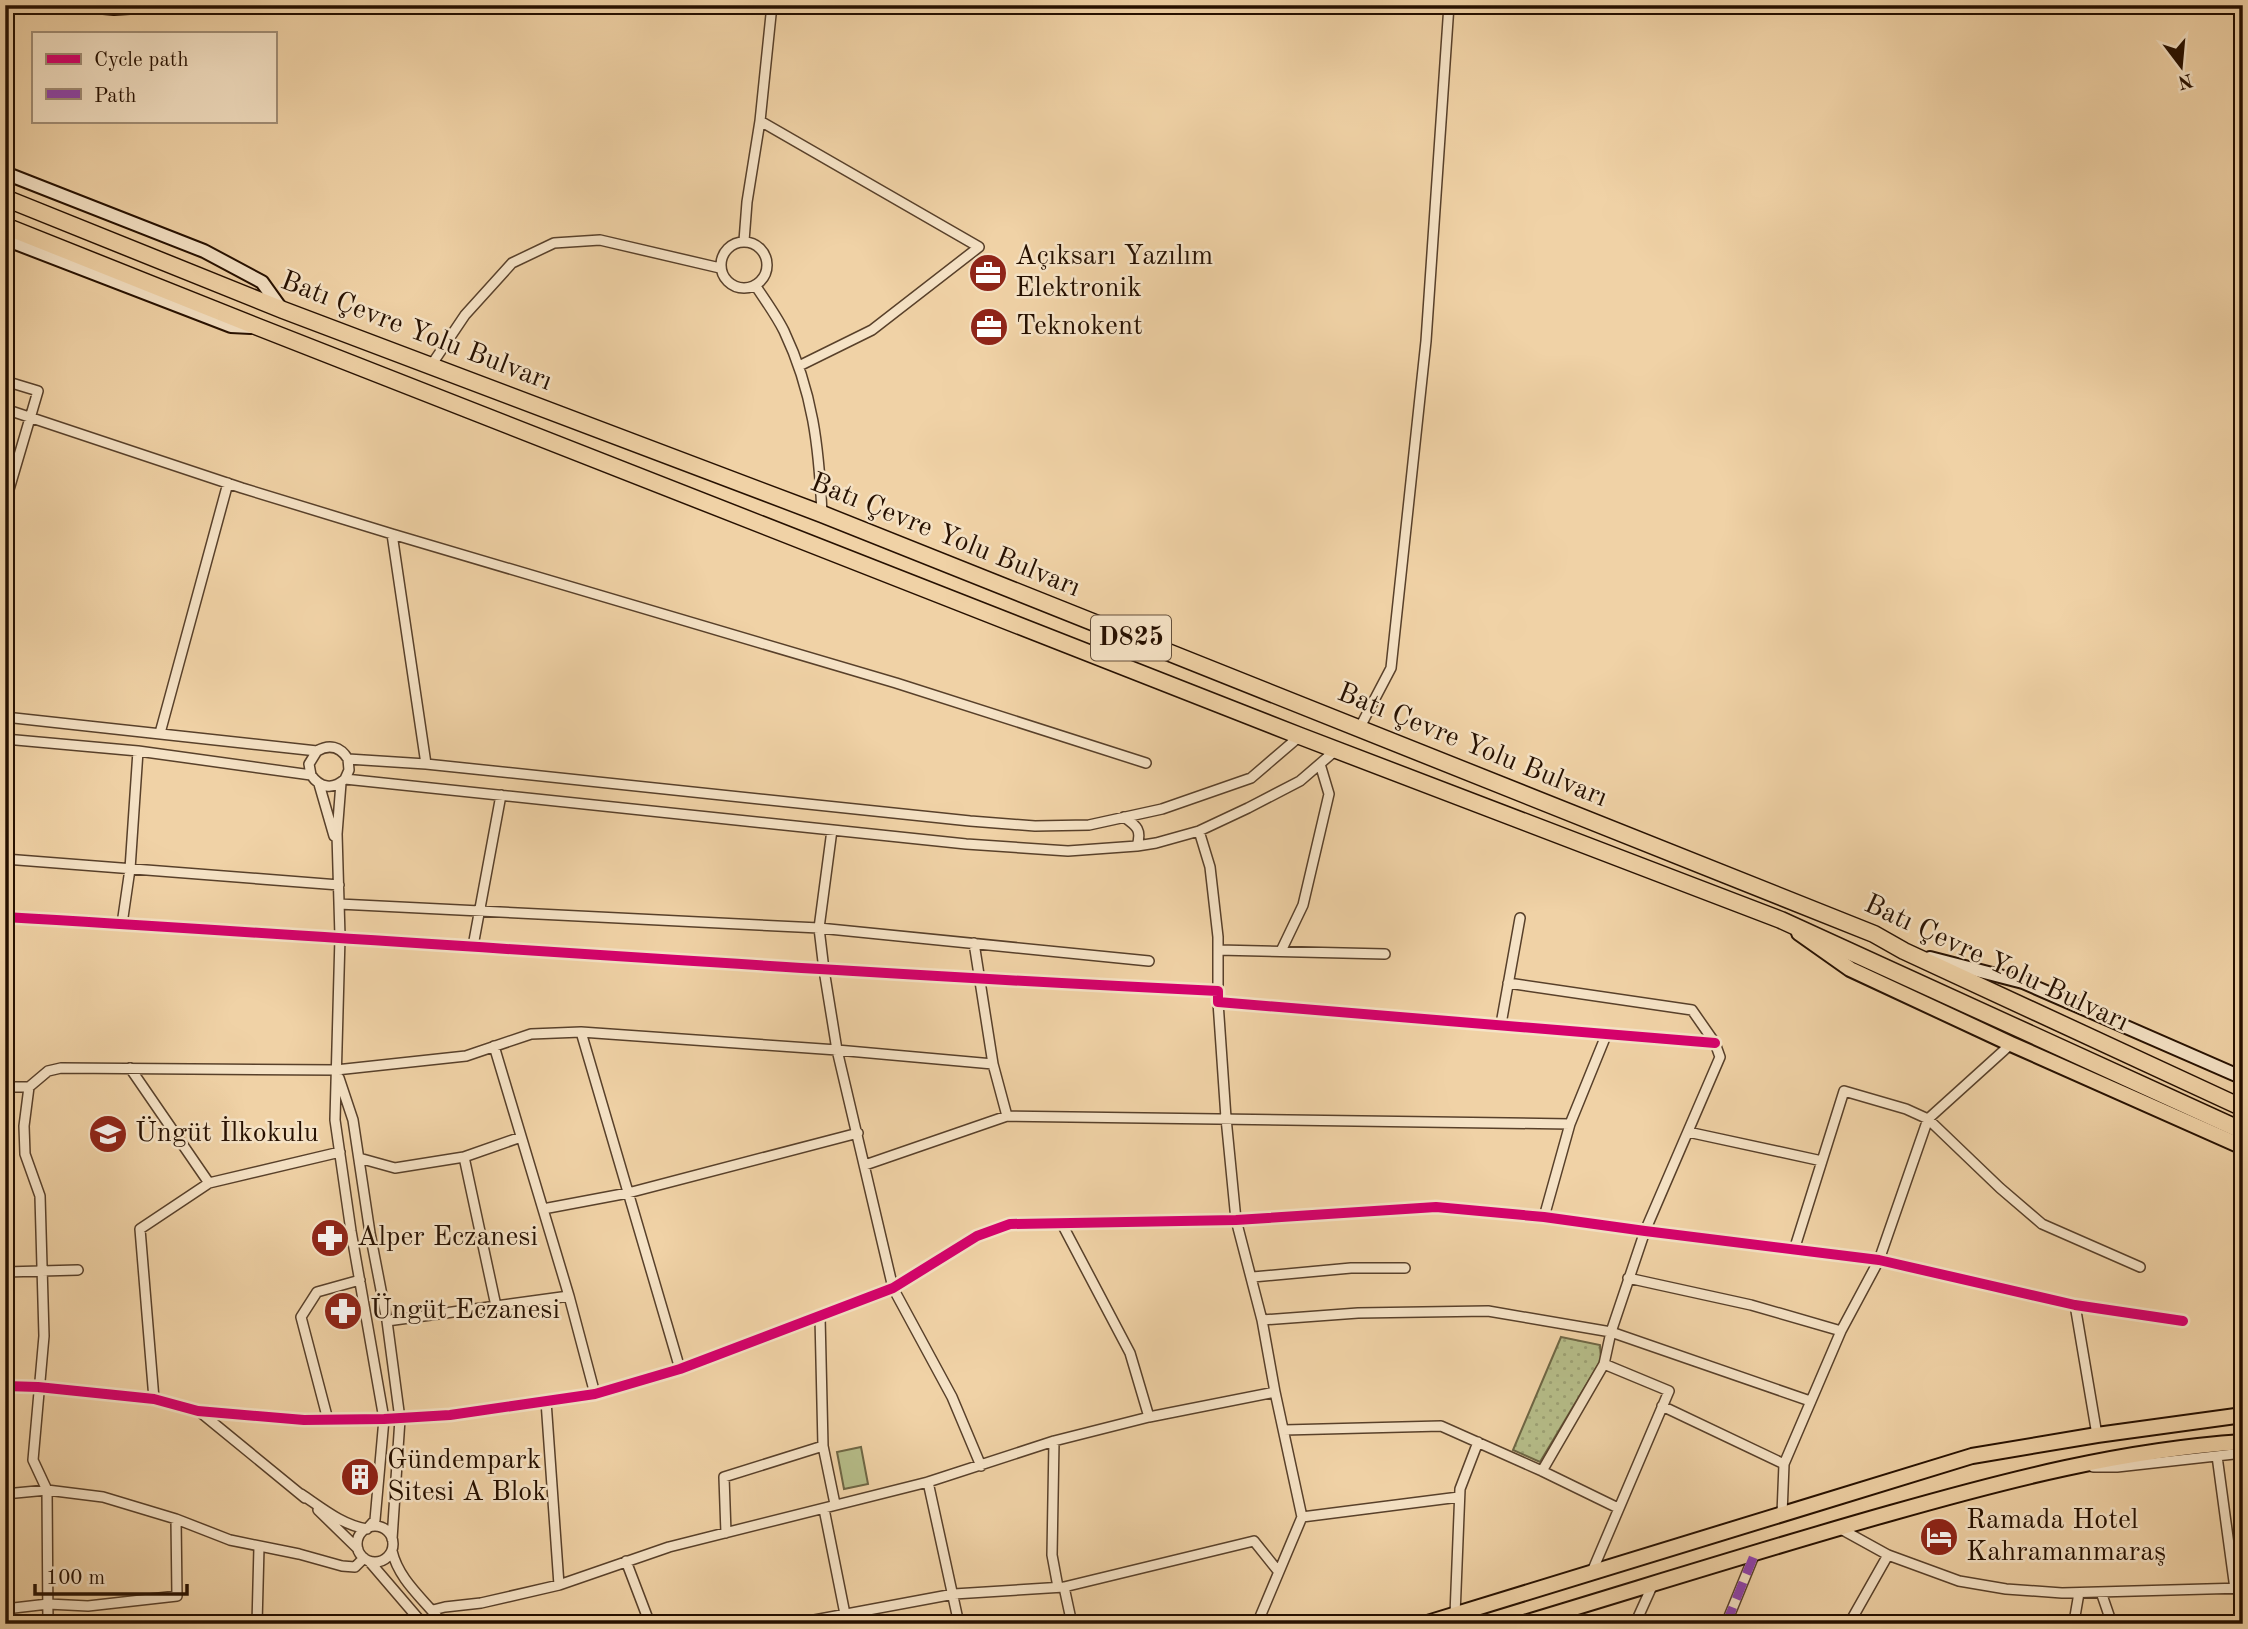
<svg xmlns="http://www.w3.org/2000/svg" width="2248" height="1629" font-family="'Old Standard TT',serif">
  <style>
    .grass { fill: url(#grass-dots); stroke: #6e6644; stroke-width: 2 }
    .garden { fill: #b6bd89; stroke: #6e6644; stroke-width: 2 }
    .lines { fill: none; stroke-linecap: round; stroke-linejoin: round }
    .street-casing { stroke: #58402a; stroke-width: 12 }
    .secondary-casing { stroke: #261000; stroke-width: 16 }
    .primary-casing { stroke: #261000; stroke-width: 18 }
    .highway-casing { stroke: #261000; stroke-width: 19 }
    .street { stroke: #f5e2c5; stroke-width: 9 }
    .secondary { stroke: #f5e2c5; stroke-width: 12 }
    .primary { stroke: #f0d2a6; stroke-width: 14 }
    .highway { stroke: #f0d2a6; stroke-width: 16 }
    .quiet { stroke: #8e44ad; stroke-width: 9; stroke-dasharray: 18 9; stroke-linecap: butt }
    .cycleway-casing { stroke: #f5e2c5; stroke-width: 15 }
    .cycleway { stroke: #d6006c; stroke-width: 10 }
    .labels { text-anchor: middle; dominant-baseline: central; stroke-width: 5; stroke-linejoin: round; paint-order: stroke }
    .shield { fill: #f5e2c5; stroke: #644f3b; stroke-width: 2 }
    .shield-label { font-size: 26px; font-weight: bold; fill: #261000 }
    .poi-label { font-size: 28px; fill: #261000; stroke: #f5e2c5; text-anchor: start }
    .street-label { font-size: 28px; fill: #261000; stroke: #f5e2c5 }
  </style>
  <defs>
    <pattern id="grass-dots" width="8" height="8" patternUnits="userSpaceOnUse" patternTransform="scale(1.75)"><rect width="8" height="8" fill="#b6bd89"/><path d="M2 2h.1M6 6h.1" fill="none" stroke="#9ca174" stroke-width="1.8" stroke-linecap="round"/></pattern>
  </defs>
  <rect width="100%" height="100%" fill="#f0d2a6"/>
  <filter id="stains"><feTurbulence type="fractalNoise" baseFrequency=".00286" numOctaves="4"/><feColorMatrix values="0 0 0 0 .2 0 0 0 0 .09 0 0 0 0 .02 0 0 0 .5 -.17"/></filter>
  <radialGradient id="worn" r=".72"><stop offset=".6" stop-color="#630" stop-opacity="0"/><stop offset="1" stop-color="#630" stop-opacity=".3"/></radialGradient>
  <path class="grass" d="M1561,1337L1600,1345L1601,1360L1540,1462L1513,1450Z"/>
  <path class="garden" d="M861,1447L868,1484L844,1489L837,1452Z"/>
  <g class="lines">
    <defs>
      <path id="street" d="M760,121L979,247L872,330L799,366
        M744,241L747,202L760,121L772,5
        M721 265a23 23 0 1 1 46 0a23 23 0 1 1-46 0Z
        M755,285C765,300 776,315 784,331C813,392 819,447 822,514
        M430,367L465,315L512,263L554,243L600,240L720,268
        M5,381L38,391L5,503
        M5,409L242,488L392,534L896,683L1146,763
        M392,534L426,764
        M5,717L317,751C329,744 340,746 348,759L426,764L970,821L1035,826L1089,825L1162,809L1251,778L1300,736
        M1359,729L1391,668L1426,341L1449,5
        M160,733L228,483
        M5,739L138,751L311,775C320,788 333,790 345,779L966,844L1068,851L1137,846L1156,843L1199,831L1248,808L1300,781L1336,750
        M311,775L309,764L317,751
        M345,779L349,770L348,759
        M319,784L334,836
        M1124,817C1137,826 1142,830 1137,846
        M832,830L819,928L824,970L837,1050L893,1288L952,1397L981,1466
        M1199,831L1210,867L1218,937V991
        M5,859L339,885
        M339,904L819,928L1149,961
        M5,917C410,941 814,972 1218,991V1002L1715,1043
        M122,924L130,869L138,751
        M974,943L993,1064L1007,1116
        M473,946L501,795
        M1218,950L1385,954
        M1281,951L1303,905L1329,794L1320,764
        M1508,983L1692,1010L1715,1043L1720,1057L1645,1231L1611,1332L1604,1364L1542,1471
        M1218,1002L1226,1118L1236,1220L1262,1320L1275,1392L1302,1517L1257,1624
        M1501,1024L1520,918
        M581,1032L680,1369
        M494,1046L569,1296L595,1394
        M130,1068L209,1183
        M339,1078L353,1120L370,1233L387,1321L400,1419L392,1539
        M5,1087H29L48,1071L61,1068L336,1070L466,1056L531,1034L581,1032L837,1050L993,1064
        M29,1087L24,1126L25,1154L40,1196L44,1336L33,1460L47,1490L48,1624
        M1688,1132L1822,1161
        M464,1157L496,1306
        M359,1158L395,1168L464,1157L521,1137
        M865,1165L1007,1116L1570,1124
        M543,1209L628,1193L858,1133
        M1544,1217L1570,1124L1607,1033
        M1062,1224L1130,1353L1149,1417
        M1794,1250L1844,1091L1906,1109L1928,1119L2000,1188L2042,1224L2140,1267
        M5,1272L78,1270
        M1253,1277L1351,1268H1405
        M1628,1278L1751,1305L1841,1331
        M2075,1305L2097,1435
        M820,1317L823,1446L835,1504
        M1262,1320L1358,1313L1488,1311L1611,1332L1810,1401
        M387,1321L569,1296
        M5,1386L38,1387L154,1399L198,1411L304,1420L384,1419L450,1415L595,1394L680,1369L893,1288L977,1236L1010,1224L1236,1220L1436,1207L1544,1217L1645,1231L1879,1260L2075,1305L2183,1321
        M154,1399L140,1229L209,1183L340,1152
        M546,1401L559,1585
        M1662,1406L1784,1464
        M200,1412L305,1498
        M328,1420L301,1317L317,1292L360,1280
        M1284,1430L1441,1426L1542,1471L1618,1508
        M1054,1441L1052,1555L1058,1587
        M2217,1456L2235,1589
        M2093,1467H2117L2243,1453
        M928,1482L959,1624
        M5,1494L47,1490L103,1497L176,1519L230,1540L299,1554L342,1566L355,1567L364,1558
        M301,1494C322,1508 342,1525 367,1529L375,1520L384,1419L351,1231L335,1120L340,937L337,834L341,783
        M824,1509L847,1624
        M318,1510L358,1549
        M1782,1514L1784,1464L1841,1331L1879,1260L1928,1119L2011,1044
        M1302,1517L1459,1497
        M357 1544a18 18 0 1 1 36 0a18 18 0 1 1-36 0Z
        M1839,1528L1888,1555L1959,1581L2006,1589L2062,1593L2243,1588
        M726,1533L724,1477L823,1446
        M392,1551C399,1581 425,1600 443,1624
        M369,1561L423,1624
        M626,1561L650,1624
        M1591,1574L1669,1391L1604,1364
        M1064,1587L1072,1624
        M2101,1592L2112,1624
        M5,1609L48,1604L88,1606L177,1596L176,1519
        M433,1610L445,1607L481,1603L559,1585L669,1547L928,1482L1054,1441L1149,1417L1275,1392
        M1455,1615L1460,1489L1478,1442
        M257,1624L259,1547
        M793,1624L954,1594L1064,1587L1254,1541L1278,1571
        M1635,1624L1653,1584
        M1726,1624L1755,1553
        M1849,1624L1888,1555
        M2072,1624L2074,1622L2079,1593"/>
      <path id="secondary" d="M81,5L114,8L162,5
        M5,173L204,251L262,282L282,310
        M5,239L231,326L251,327
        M1930,958L2023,982L2243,1078"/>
      <path id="primary" d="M1799,933L1850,969L2011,1044L2243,1147
        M1424,1624L1972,1456L2097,1435L2243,1415
        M1521,1624C1644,1587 1767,1548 1891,1513C2007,1480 2122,1450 2243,1442"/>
      <path id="highway" d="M5,198L283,310L822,514L1874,934L1904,951L2243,1108
        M5,226L258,327L1300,736L1781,920L2243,1131"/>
    </defs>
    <use href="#street" class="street-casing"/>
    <use href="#secondary" class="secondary-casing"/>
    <use href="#primary" class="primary-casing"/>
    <use href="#highway" class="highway-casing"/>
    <use href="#street" class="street"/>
    <use href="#secondary" class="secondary"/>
    <use href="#primary" class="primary"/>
    <use href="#highway" class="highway"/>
    <path class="quiet" d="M1726,1624L1755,1553"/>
    <defs>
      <path id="cycleway" d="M5,917C410,941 814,972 1218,991V1002L1715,1043
        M5,1386L38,1387L154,1399L198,1411L304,1420L384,1419L450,1415L595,1394L680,1369L893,1288L977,1236L1010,1224L1236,1220L1436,1207L1544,1217L1645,1231L1879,1260L2075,1305L2183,1321"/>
    </defs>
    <use href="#cycleway" class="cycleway-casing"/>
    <use href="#cycleway" class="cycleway"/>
  </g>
  <defs>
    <symbol id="office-disc" viewBox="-11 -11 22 22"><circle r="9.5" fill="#8f2418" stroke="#f5e2c5"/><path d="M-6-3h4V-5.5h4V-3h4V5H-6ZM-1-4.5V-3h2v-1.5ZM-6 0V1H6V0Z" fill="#fff"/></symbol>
    <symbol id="school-disc" viewBox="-11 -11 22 22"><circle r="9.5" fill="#8f2418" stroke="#f5e2c5"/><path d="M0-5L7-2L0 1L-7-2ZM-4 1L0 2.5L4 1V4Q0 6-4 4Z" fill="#fff"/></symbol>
    <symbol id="pharmacy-disc" viewBox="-11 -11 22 22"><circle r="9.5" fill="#8f2418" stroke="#f5e2c5"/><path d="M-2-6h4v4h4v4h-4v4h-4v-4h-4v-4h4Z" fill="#fff"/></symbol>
    <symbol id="building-disc" viewBox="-11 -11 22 22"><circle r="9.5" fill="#8f2418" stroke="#f5e2c5"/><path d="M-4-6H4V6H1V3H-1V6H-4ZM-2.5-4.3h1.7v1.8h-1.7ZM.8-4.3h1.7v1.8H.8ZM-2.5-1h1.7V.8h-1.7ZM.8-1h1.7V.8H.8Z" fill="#fff"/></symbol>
    <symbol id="hotel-disc" viewBox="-11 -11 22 22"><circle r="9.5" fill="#8f2418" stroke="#f5e2c5"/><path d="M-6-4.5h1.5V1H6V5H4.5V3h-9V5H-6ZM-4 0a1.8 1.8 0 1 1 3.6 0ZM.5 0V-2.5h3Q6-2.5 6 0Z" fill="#fff"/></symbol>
  </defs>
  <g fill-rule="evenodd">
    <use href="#office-disc" x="966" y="251" width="44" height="44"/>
    <use href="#office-disc" x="967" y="305" width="44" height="44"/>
    <use href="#school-disc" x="86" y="1112" width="44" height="44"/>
    <use href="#pharmacy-disc" x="308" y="1216" width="44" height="44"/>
    <use href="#pharmacy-disc" x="321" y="1289" width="44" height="44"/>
    <use href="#building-disc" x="338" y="1455" width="44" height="44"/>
    <use href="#hotel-disc" x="1917" y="1515" width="44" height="44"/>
  </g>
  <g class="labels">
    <rect class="shield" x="1091" y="615.5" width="80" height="45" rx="5"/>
    <g class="shield-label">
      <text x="1131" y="638">D825</text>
    </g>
    <g class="poi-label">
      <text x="1015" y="257">Açıksarı Yazılım<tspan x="1015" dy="32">Elektronik</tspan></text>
      <text x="1016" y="327">Teknokent</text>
      <text x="135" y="1134">Üngüt İlkokulu</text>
      <text x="357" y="1238">Alper Eczanesi</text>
      <text x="370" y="1311">Üngüt Eczanesi</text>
      <text x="387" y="1461">Gündempark<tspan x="387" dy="32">Sitesi A Blok</tspan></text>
      <text x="1966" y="1521">Ramada Hotel<tspan x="1966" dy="32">Kahramanmaraş</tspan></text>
    </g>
    <g class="street-label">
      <text transform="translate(416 332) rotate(21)">Batı Çevre Yolu Bulvarı</text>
      <text transform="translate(945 536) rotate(22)">Batı Çevre Yolu Bulvarı</text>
      <text transform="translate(1472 746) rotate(22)">Batı Çevre Yolu Bulvarı</text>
      <text transform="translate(1996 964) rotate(25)">Batı Çevre Yolu Bulvarı</text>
    </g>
  </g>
  <rect width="2248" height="1629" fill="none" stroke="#f0d2a6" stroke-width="28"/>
  <rect x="7" y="7" width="2234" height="1615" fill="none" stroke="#261000" stroke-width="3.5"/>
  <rect x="14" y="14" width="2220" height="1601" fill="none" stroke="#261000" stroke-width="2"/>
  <rect x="32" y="32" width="245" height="91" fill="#f5e2c5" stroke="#a28e76" stroke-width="2"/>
  <rect x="46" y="54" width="35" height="10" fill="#d6006c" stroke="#a28e76" stroke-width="2"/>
  <text x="94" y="66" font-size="21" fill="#261000">Cycle path</text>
  <rect x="46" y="89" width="35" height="10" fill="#8e44ad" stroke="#a28e76" stroke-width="2"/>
  <text x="94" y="102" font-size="21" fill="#261000">Path</text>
  <g transform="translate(2181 66) rotate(164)" stroke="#f5e2c5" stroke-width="5" paint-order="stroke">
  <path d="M0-5L12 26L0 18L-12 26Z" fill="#261000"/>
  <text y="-10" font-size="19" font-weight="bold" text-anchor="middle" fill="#261000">N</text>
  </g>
  <path d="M35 1584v10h152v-10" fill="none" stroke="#261000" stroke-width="3.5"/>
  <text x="46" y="1584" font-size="21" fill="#261000" stroke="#f5e2c5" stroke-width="5" paint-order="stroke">100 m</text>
  <rect width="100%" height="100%" filter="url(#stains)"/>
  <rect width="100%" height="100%" fill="url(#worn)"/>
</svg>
